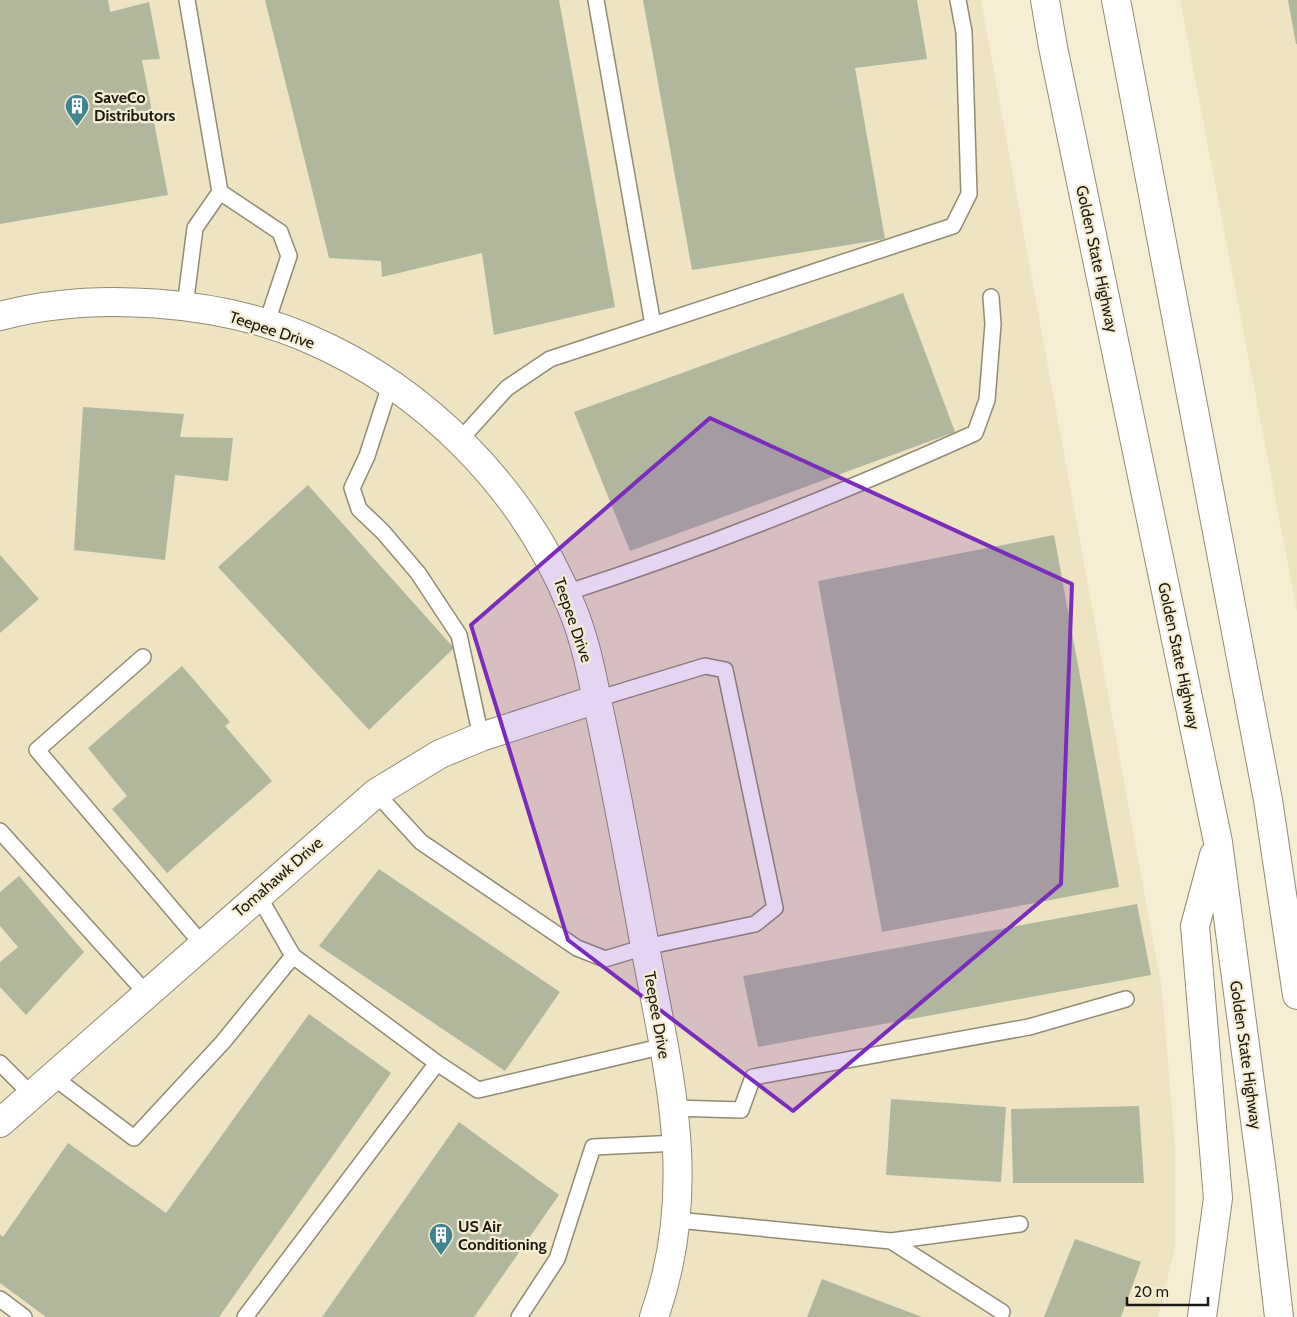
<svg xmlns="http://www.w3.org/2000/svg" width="1297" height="1317" font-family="Cabin,sans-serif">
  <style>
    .built { fill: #eee4c2 }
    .building { fill: #b1b79d }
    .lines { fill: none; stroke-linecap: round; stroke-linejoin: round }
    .service-casing { stroke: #928b72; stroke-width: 18 }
    .minor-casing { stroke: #928b72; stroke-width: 30 }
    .motorway-casing { stroke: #928b72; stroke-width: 30 }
    .service { stroke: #fff; stroke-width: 15 }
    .minor { stroke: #fff; stroke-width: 28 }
    .motorway { stroke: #fff; stroke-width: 28 }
    .marked { fill: #7b2cbf; fill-opacity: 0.2; stroke: #7b2cbf; stroke-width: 4; stroke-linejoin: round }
    .labels { text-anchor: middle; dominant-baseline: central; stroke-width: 4.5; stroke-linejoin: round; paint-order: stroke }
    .poi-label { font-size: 16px; font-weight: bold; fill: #1c1910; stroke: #f5eed3; text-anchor: start }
    .street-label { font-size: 16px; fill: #1c1910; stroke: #f5eed3 }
  </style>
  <rect width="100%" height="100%" fill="#f5eed3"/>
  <path class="built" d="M0,0H981L1162,989L1175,1145V1247L1158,1317H0Z
    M1180,0H1297V612Z"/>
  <path class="building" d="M0,0H108L110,12L149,2L160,59L142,60L168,195L0,224Z
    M265,0H559L615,307L494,335L482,253L382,277L381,261L329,258Z
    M643,0H917L927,59L855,68L885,239L692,270Z
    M1288,0H1297V44H1296Z
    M903,293L955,432L630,551L574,412Z
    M83,407L184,414L180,437L233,438L228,481L175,475L165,560L74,550Z
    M308,485L454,648L369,730L218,567Z
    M1054,535L1119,887L882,932L818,581Z
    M0,555L39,599L0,633Z
    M182,666L230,722L225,726L272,781L167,873L112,809L127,796L88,748Z
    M379,869L560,992L505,1071L319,946Z
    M19,876L84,952L26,1015L0,987V962L18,947L0,926V892Z
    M1137,904L1151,975L758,1047L743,976Z
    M309,1014L391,1073L219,1317H46L0,1283V1234L3,1237L68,1143L166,1213Z
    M891,1099L1006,1107L1001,1182L886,1175Z
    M1139,1106L1144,1183H1013L1011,1109Z
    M459,1122L559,1195L474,1317H322Z
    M1075,1239L1141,1262L1121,1317H1044Z
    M822,1279L922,1317H807Z"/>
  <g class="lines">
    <defs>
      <path id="service" d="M596,0L653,325
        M220,192L280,232L289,256L266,325
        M185,306L195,228L220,192L187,0
        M390,385L367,456L352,488L359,509L383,532L418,573L459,635L481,737
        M459,441L507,388L550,359L953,226L969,194L964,32L958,0
        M566,593C705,548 842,493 975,433L987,400L993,324L991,297
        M143,657L37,750L202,944
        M376,793L421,842L577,948L605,959L645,947L755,924L775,908L725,670L705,666L597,699
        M0,831L146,993
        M258,895L293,956L437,1063L478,1090L664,1046
        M0,1063L32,1095
        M52,1076L134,1138L223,1042L293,956
        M673,1108L741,1110L753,1077L1029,1027L1126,999
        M677,1220L891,1241L1020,1224
        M891,1241L1002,1312
        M0,1299L24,1317
        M245,1317L437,1063
        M519,1317L557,1259L593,1147L679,1143"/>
      <path id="minor" d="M0,316C93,291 220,300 309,339C426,389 525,490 572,608C587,644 593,682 601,719C616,789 629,859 642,930C666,1065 702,1182 654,1317
        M0,1123L376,793L440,754L481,737L597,699"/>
      <path id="motorway" d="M1045,0L1053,47L1218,842L1264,1188L1279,1317
        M1116,0L1268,800L1297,995
        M1202,1317L1218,1198L1195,926L1214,855"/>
    </defs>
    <use href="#service" class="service-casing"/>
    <use href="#minor" class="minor-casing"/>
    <use href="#motorway" class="motorway-casing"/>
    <use href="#service" class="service"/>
    <use href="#minor" class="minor"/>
    <use href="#motorway" class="motorway"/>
  </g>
  <path class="marked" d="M710,418L1072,584L1061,884L793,1111L568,940L471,625Z"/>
  <defs>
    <symbol id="building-pin" viewBox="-11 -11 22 30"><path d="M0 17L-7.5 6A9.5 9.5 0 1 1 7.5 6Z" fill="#3e8590" stroke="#f5eed3"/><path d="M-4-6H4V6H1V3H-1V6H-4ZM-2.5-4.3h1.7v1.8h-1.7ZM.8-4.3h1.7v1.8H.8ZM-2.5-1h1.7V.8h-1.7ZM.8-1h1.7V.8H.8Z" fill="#fff"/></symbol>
  </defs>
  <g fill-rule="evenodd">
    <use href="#building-pin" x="63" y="92" width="28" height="38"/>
    <use href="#building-pin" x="427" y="1221" width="28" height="38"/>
  </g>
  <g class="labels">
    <g class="poi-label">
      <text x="94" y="97">SaveCo<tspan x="94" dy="18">Distributors</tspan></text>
      <text x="458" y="1226">US Air<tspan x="458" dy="18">Conditioning</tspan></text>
    </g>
    <g class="street-label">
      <text transform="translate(1097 259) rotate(78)">Golden State Highway</text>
      <text transform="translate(272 330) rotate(18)">Teepee Drive</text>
      <text transform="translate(573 620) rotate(71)">Teepee Drive</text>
      <text transform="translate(1179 656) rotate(78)">Golden State Highway</text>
      <text transform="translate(278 877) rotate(-41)">Tomahawk Drive</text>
      <text transform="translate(657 1015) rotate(80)">Teepee Drive</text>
      <text transform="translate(1246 1055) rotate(82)">Golden State Highway</text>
    </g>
  </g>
  <path d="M1127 1297v8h81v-8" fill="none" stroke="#1c1910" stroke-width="2.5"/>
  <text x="1134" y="1297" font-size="15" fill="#1c1910" stroke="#f5eed3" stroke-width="4" paint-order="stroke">20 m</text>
</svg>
